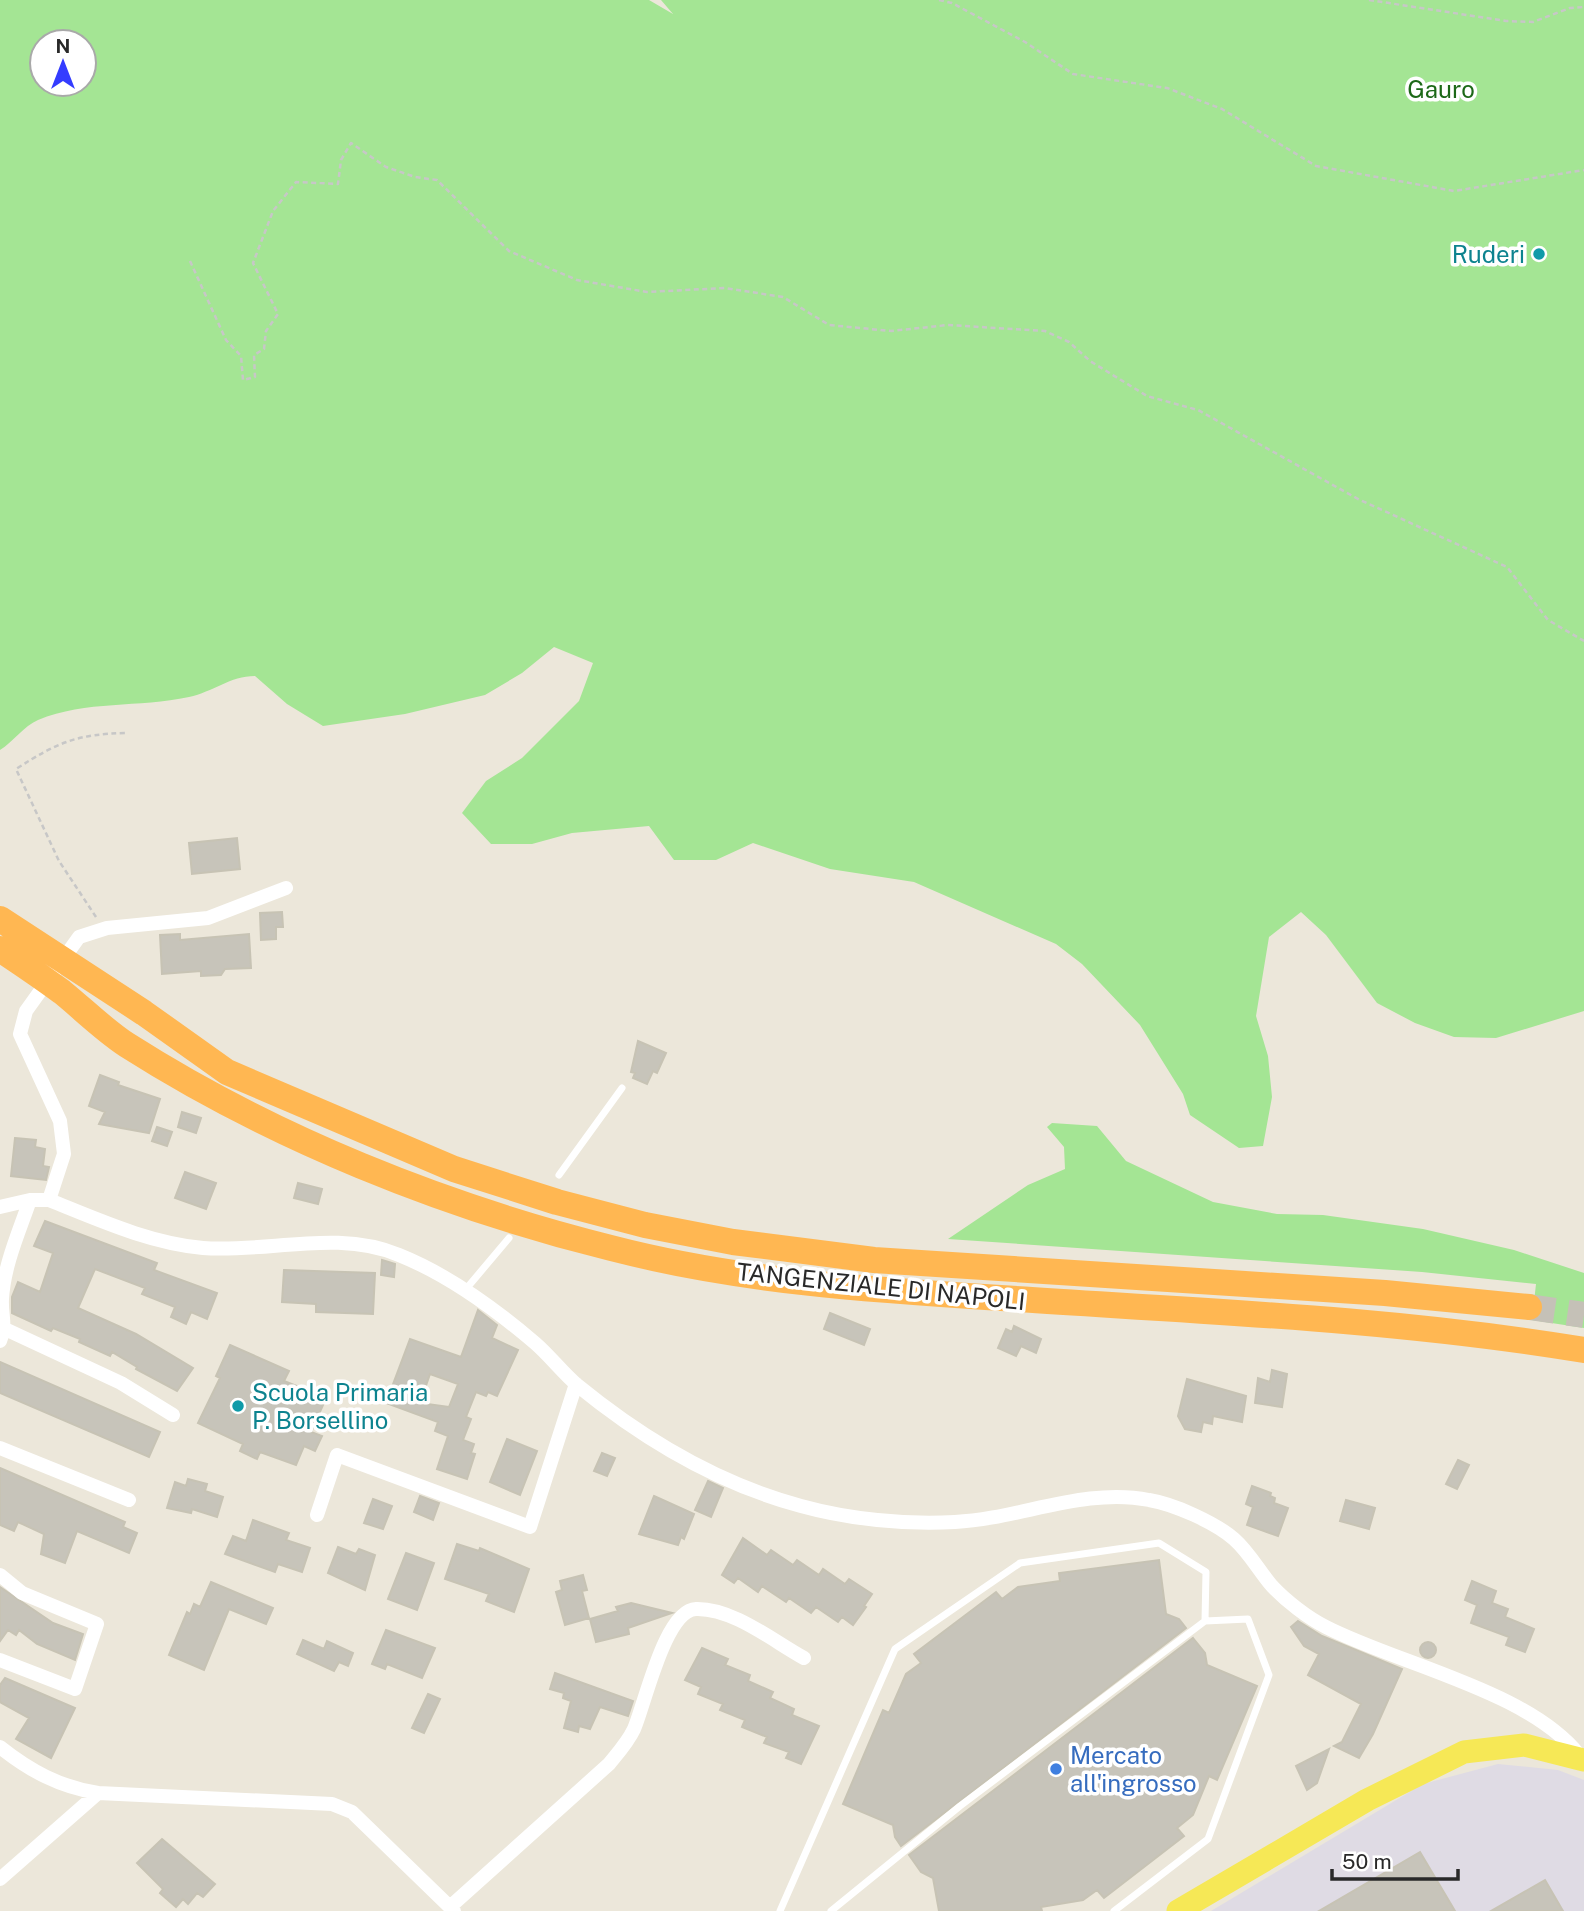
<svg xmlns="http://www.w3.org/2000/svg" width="1584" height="1911" font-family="'Public Sans',sans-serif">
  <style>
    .industrial { fill: #dfdbe4 }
    .green { fill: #a4e594; fill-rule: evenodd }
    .building { fill: #c7c4ba; stroke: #c7c3b4; stroke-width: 2; fill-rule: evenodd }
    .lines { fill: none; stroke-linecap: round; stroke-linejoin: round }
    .motorway-tunnel { stroke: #c5c1b7; stroke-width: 26; stroke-dasharray: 26 13; stroke-linecap: butt }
    .path { stroke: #c7c7c7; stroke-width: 2.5; stroke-dasharray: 5 3.5; stroke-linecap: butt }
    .service { stroke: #fff; stroke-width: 7 }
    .minor { stroke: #fff; stroke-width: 14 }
    .primary { stroke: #f6e856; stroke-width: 23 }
    .motorway { stroke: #ffb752; stroke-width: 26 }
    .culture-dot { fill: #0f9aa8; stroke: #fff; stroke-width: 2.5 }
    .shop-dot { fill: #3f7fe0; stroke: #fff; stroke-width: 2.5 }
    .labels { text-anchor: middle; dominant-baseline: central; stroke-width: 7; stroke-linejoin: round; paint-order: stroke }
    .park-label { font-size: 24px; fill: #1c6817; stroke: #fff }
    .culture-label { font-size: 24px; fill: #0d838f; stroke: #fff; text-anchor: end }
    .street-label { font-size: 24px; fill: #292929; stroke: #fff }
    .shop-label { font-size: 24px; fill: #366cbe; stroke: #fff; text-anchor: start }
  </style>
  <rect width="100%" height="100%" fill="#ece7da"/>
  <path class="industrial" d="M1498,1764L1558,1770L1584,1780V1911H1211L1423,1784Z"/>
  <path class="green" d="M0,0H649L673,14L661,0H1584V1011L1496,1038L1454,1037L1415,1023L1377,1003L1326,935L1301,912L1269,937L1256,1016L1268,1056L1272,1097L1263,1146L1239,1148L1190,1115L1183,1094L1140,1025L1082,964L1056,944L914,882L830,869L753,843L716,860H674L649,826L572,833L532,844H491L462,813L486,781L522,758L579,701L593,663L554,647L522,673L485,695L405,714L323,726L287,704L255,676C230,676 213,692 189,697C139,708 86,700 38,720C24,726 13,742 0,750ZM42,42H84V84H42Z
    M1052,1123L1097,1126L1126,1161L1213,1202L1277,1214L1323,1215L1423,1229L1514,1250L1584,1273V1328L1532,1320L1536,1284L1422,1272L948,1239L1028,1185L1065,1169L1064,1147L1047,1127Z"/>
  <path class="building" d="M237,838L240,869L192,874L189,843Z
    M282,912L283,927H276V939L261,940L260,913Z
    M180,934V940L249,934L251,968L225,969L221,975L201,976V971L162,974L160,935Z
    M638,1041L666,1053L657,1073L653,1071L647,1084L633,1078L635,1073L631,1072Z
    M100,1075L119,1082L118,1085L160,1099L149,1133L99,1124L105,1112L89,1106Z
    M182,1112L201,1118L196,1133L178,1127Z
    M157,1127L172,1132L167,1146L152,1141Z
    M15,1138L36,1140L35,1147L45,1149L43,1166L49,1167L46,1180L11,1176Z
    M185,1172L216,1183L206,1209L175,1198Z
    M298,1183L322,1189L318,1204L294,1198Z
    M45,1221L157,1263L154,1270L217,1293L207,1319L191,1312L186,1324L171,1317L175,1307L142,1294L145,1288L95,1269L78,1308L136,1334L193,1368L177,1391L136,1369L137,1367L112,1352L110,1356L79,1342L80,1339L53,1328L51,1331L12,1313V1297L18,1282L40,1292L53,1253L34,1246Z
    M382,1260L395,1264L394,1277L381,1275Z
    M284,1270L375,1273L373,1314L316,1312V1304L282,1302Z
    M478,1310L497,1325L492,1338L518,1350L497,1396L488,1392L486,1396L476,1392L466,1417L471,1419L463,1440L474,1444L471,1453L475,1454L467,1479L437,1469L448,1436L435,1431L438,1422L386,1403L410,1339L461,1357ZM430,1374L458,1384L449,1407L420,1403Z
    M830,1313L870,1329L864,1345L824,1329Z
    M1014,1326L1041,1339L1036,1353L1021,1346L1016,1356L998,1348L1006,1329L1012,1332Z
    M230,1345L289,1371L284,1381L317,1394L314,1401L323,1405L311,1432L322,1436L315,1451L304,1446L296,1465L260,1452L257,1459L240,1451L243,1444L198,1423L220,1378L216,1376Z
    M0,1362L160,1432L149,1457L0,1393Z
    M1272,1370L1287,1374L1282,1407L1255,1403L1258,1378L1270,1382Z
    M1187,1379L1246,1396L1242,1422L1213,1416L1212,1424L1203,1422L1201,1432L1185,1429L1178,1416Z
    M507,1439L537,1451L520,1495L490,1482Z
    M602,1453L615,1458L607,1476L594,1471Z
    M1458,1460L1469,1465L1457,1489L1446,1484Z
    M0,1468L125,1522L123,1527L137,1533L129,1553L77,1531L65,1563L41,1554L44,1534L18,1522L14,1531L0,1525Z
    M188,1479L207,1484L205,1491L223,1497L217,1517L192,1509L191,1513L167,1508L175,1482L186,1486Z
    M708,1481L723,1488L711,1517L695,1510Z
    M1252,1486L1271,1493L1270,1496L1275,1498L1274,1503L1288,1508L1278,1536L1247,1525L1253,1507L1246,1504Z
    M420,1496L439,1503L433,1520L414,1512Z
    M654,1496L694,1514L684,1539L681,1537L678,1545L639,1534Z
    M373,1499L392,1506L383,1529L364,1523Z
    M1346,1500L1375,1508L1369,1529L1340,1521Z
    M253,1520L289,1533L286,1540L310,1548L302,1572L278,1564L275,1572L225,1554L233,1536L246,1541Z
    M743,1538L767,1555L771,1550L793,1565L797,1560L819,1575L823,1569L845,1584L849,1579L872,1594L864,1606L866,1607L853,1625L842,1617L838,1622L816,1607L811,1613L789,1598L786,1602L762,1586L758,1592L738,1578L734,1583L722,1575Z
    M457,1544L479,1551L480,1548L529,1569L514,1612L486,1601L489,1594L445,1579Z
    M338,1547L356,1554L359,1549L375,1555L365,1590L328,1573Z
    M406,1553L434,1563L417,1610L388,1599Z
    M1159,1560L1166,1614L1179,1619L1186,1628L901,1846L895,1837L893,1825L843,1804L883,1710L889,1713L906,1674L921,1663L914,1654L996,1592L1002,1599L1018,1587L1060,1581L1059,1573Z
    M583,1575L587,1590L582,1591L589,1618L565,1625L556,1592L562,1590L560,1581Z
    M1472,1581L1496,1591L1492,1603L1508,1609L1505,1617L1534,1629L1525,1652L1506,1645L1509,1637L1471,1623L1477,1605L1465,1600Z
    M211,1582L273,1608L266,1624L229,1609L204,1670L169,1655L187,1612L190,1614L194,1604L200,1607Z
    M0,1587L53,1623L83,1634L75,1660L37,1644L19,1630L16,1635L8,1630L0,1641Z
    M631,1603L672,1613L628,1628L629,1634L596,1642L590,1619L618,1611L616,1607Z
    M1298,1621L1322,1636L1402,1669L1373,1734L1359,1758L1334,1746L1342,1742L1361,1704L1308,1675L1319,1654L1304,1646L1291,1627Z
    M386,1630L435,1648L422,1678L387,1664L385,1669L372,1664Z
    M1193,1638L1205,1653L1207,1665L1257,1686L1217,1780L1209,1776L1193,1815L1177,1828L1184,1836L1104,1898L1097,1890L1083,1900L1041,1907L1042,1911H939L933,1878L921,1872L909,1855Z
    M303,1640L324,1649L327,1641L353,1653L348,1666L339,1662L334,1671L297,1654Z
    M1420 1650a8 8 0 1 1 16 0a8 8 0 1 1-16 0Z
    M702,1648L728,1659L725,1665L750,1675L748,1681L773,1692L770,1698L794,1709L792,1715L819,1726L801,1764L786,1758L789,1752L764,1743L767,1737L742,1727L745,1720L720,1710L723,1704L698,1694L701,1687L685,1680Z
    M555,1673L633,1701L628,1716L600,1707L590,1729L579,1726L578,1732L564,1728L571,1701L563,1698L564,1693L550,1689Z
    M5,1678L75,1708L51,1758L16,1739L29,1718L0,1702V1685Z
    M428,1694L440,1699L424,1733L412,1728Z
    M1329,1749L1317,1783L1307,1790L1296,1766Z
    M162,1839L215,1884L203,1897L197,1893L188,1904L183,1899L176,1907L160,1893L163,1889L137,1863Z
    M1420,1852L1455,1911H1319Z
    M1545,1880L1563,1911H1491Z"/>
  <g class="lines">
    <path class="motorway-tunnel" d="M1529,1307L1584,1315"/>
    <path class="path" d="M939,0L952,3L1025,42L1073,74L1167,88L1222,109L1316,166L1454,191L1584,170
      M1369,0L1506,21L1533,22L1570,8L1584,7
      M190,261L226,340L241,356L243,380L255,377L254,355L264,349L266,331L278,314L253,263L273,211L296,182L338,184L341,160L351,143L386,167L415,177L437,180L509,251L577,280L647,292L725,288L783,297L829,325L891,331L948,325L1045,331L1069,342L1090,361L1147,396L1198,410L1358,499L1507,567L1548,620L1584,641
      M96,917L59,861L16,769C58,742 77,734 127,733"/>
    <path class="service" d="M559,1175L622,1088
      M466,1289L509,1238
      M780,1911L895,1649L1020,1563L1159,1543L1206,1572L1205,1621
      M831,1911L960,1806L1205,1621L1248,1619L1269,1675L1208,1839L1114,1911"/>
    <path class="minor" d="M49,1200L64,1154L60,1121L20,1034L26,1011L79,937L107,928L208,918L286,888
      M0,1207L30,1200H49C99,1220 149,1243 203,1248C268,1253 337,1229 399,1255C449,1275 494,1308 535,1343C550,1356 562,1372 577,1385C643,1439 719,1484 801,1506C848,1519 906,1525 955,1522C1019,1519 1085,1487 1149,1500C1174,1504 1216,1523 1234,1539C1249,1552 1259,1571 1272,1586C1286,1601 1308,1618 1326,1627C1400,1665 1534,1692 1582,1759
      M5,1329L121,1383L173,1415
      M0,1341C7,1326 1,1315 2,1299C4,1265 19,1232 30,1200
      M0,1448L129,1500
      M317,1515L337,1455L530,1527L576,1384
      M0,1575L22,1593L97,1624L75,1689L0,1660
      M0,1747C30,1771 60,1787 98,1793
      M0,1879L98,1793L332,1804L352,1812L454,1911
      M451,1906L609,1764C618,1753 628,1742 634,1729C645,1704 665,1610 696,1609C733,1608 773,1641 804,1658"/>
    <path class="primary" d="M1178,1911L1367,1800L1464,1752L1524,1745L1584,1760"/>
    <path class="motorway" d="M0,919L144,1013L227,1072L454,1169L557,1202L645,1225L733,1242L874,1260L1385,1293L1529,1307
      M0,949C21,963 42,977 62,992C83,1009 104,1030 127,1045C273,1138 443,1206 611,1248C738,1281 871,1290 1001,1298C1195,1311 1391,1318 1584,1350"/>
  </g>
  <g class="culture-dot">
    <circle cx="1539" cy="254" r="7"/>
    <circle cx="238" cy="1406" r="7"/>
  </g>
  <circle class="shop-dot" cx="1056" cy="1769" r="7"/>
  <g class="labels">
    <g class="park-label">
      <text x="1441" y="89">Gauro</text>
    </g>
    <g class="culture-label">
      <text x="1525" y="254">Ruderi</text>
      <text x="252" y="1392" text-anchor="start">Scuola Primaria<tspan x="252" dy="28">P. Borsellino</tspan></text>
    </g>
    <g class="street-label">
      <text transform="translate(881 1286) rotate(6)">TANGENZIALE DI NAPOLI</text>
    </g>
    <g class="shop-label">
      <text x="1070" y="1755">Mercato<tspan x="1070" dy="28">all'ingrosso</tspan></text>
    </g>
  </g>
  <g transform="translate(63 63)"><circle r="33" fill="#ffffff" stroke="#a9a9a9" stroke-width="2"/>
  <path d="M0-5L12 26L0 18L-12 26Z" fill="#343cff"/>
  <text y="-10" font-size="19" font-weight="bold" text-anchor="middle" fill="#292929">N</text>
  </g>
  <path d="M1332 1869v10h126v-10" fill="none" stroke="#292929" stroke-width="3.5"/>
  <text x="1342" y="1869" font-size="21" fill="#292929" stroke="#ffffff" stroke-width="5" paint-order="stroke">50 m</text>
</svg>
